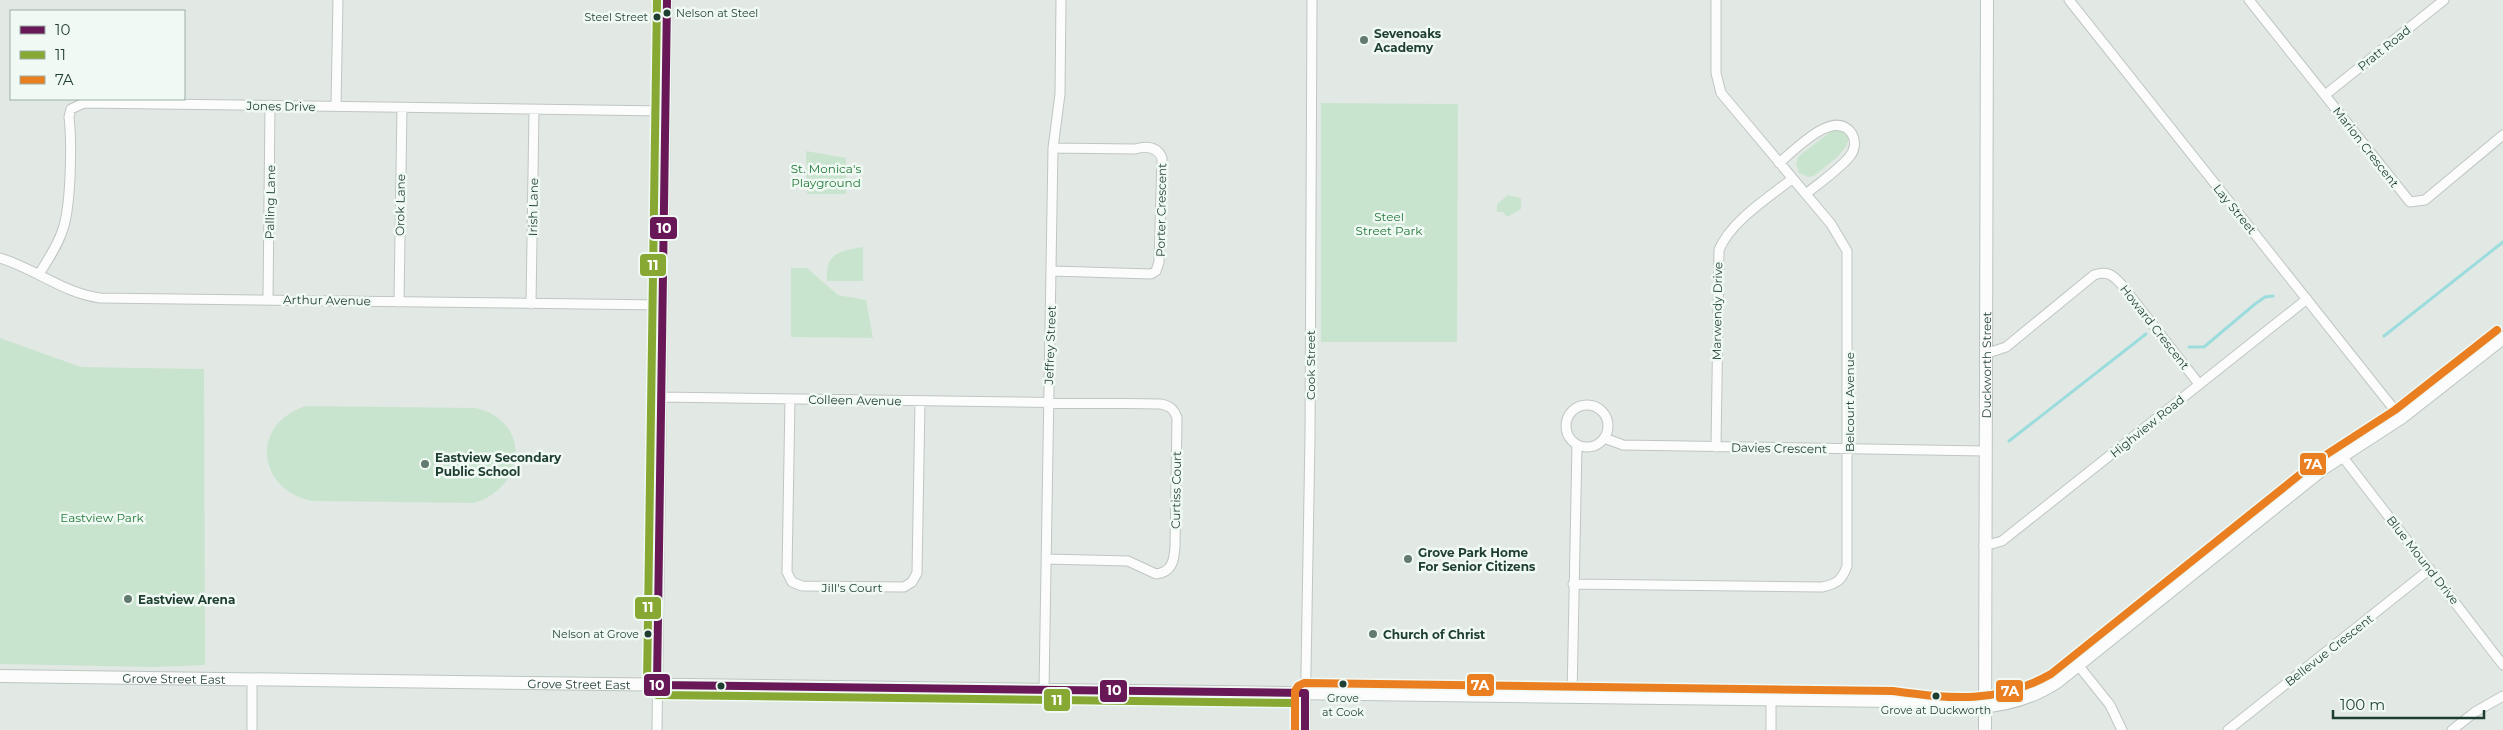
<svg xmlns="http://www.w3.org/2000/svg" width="2503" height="730" font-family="Montserrat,sans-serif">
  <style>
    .green { fill: #c9e4ce }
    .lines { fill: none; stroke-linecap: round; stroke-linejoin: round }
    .stream { stroke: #9ddcdd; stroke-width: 3 }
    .street-casing { stroke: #bfc6c2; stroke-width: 11 }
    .secondary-casing { stroke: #bbc5c1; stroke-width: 14 }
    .street { stroke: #fbfcfb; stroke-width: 9 }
    .secondary { stroke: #fbfcfb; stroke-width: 12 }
    .bus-1-casing { stroke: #f0f9f3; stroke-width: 11 }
    .bus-2-casing { stroke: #f0f9f3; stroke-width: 11 }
    .bus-3-casing { stroke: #f0f9f3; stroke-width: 11 }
    .bus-1 { stroke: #681757; stroke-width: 8 }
    .bus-2 { stroke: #87a833; stroke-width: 8 }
    .bus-3 { stroke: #ea7f21; stroke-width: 8 }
    .bus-dot { fill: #1e3e32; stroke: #f0f9f3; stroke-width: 2 }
    .poi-dot { fill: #637a71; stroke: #f0f9f3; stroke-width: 2 }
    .labels { text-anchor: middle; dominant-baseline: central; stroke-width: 5; stroke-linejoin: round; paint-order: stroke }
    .bus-label { font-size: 11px; fill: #1e3e32; stroke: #f0f9f3; text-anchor: end }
    .poi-label { font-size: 12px; font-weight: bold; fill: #1e3e32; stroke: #f0f9f3; text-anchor: start }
    .street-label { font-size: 12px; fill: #1e3e32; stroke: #f0f9f3 }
    .park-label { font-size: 12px; fill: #237a3a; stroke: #f0f9f3 }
    .line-badge { stroke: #f0f9f3; stroke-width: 2 }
    .badge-label { font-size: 14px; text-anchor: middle; font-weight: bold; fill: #fff }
  </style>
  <rect width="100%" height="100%" fill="#e2e9e5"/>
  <path class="green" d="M1321,103L1458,104L1457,342H1321Z
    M1834,129C1871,137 1825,166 1814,176L1808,177L1799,173L1796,163L1799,156Z
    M806,151L846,158V194H807Z
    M1508,195L1521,198V209L1507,217L1503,212H1497V204Z
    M863,247V281H827C825,253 839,251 863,247Z
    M791,268H807L838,295L866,300L873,338L791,337Z
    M0,338L81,367L204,369L205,665L152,667L0,664Z
    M306,406L476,408C531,421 527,486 475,503L312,501C256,489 250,424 306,406Z"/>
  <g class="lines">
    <path class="stream" d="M2384,336L2503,242
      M2189,347H2204L2255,304L2265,297L2273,296
      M2009,441L2146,334"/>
    <defs>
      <path id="street" d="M2069,0L2401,418
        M2249,0L2410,202L2425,200L2503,135
        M2325,95L2444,0
        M336,106L338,0
        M1779,163C1795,150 1835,107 1852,134C1856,141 1855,150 1850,156C1840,169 1819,183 1806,194
        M0,258C36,269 63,293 100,298L662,305
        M1052,271L1151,274L1156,271L1159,262L1162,158C1157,146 1146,146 1135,149L1053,148
        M39,274C48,260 58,245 63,229C71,205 72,143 69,117L71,109L84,103L665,111
        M268,299L270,105
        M399,302L402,108
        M531,304L534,110
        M1985,354L2006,347L2094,275C2107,271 2112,274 2121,284L2199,384
        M661,397L1161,404C1170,406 1174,409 1177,418L1175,547C1174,561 1172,572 1156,574L1128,561L1046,559
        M790,399L787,572L792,582L802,586L904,587L912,582L917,573L920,401
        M1566 426a21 21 0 1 1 42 0a21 21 0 1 1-42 0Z
        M1604,438L1623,445L1985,451
        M1716,447L1719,250C1730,222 1769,197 1792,179
        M2342,456L2503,665
        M1984,546L2002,541L2307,299
        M1573,584L1822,587C1837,584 1842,580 1847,566V251L1831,224L1721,93L1716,73V0
        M2078,665L2110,705L2122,730
        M1044,689L1053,148L1060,94L1061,0
        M1572,697L1577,445
        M252,730V680
        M657,730L667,0
        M1305,730L1310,435L1312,0
        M1771,730V699
        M2228,730L2430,569
        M2452,730L2475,712L2503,696"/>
      <g id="secondary">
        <path id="s1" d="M0,676L1893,701C1948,711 2009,714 2057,682L2324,468L2401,418L2503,338"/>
        <path id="s2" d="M1985,730L1987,0"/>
      </g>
    </defs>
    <use href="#street" class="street-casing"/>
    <use href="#secondary" class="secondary-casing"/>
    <use href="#street" class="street"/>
    <use href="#secondary" class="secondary"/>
    <defs>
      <path id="bus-1" d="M667,0L657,685L1305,693V730"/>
      <path id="bus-2" d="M657,0L647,685L649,691L657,695L1295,703V730"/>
      <path id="bus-3" d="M1295,730V691L1298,686L1304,683L1893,691C1952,699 1998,704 2051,674L2318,460L2395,410L2497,330"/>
    </defs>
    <use href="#bus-1" class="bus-1-casing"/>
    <use href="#bus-2" class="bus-2-casing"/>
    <use href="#bus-3" class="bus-3-casing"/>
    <use href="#bus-1" class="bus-1"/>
    <use href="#bus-2" class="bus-2"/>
    <use href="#bus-3" class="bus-3"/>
  </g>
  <g class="bus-dot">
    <circle cx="667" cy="13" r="4.5"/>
    <circle cx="657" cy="17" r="4.5"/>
    <circle cx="648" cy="634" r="4.5"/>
    <circle cx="1343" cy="684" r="4.5"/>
    <circle cx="721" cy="686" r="4.5"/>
    <circle cx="1936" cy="696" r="4.5"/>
  </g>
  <g class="poi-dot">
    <circle cx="1364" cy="40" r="5"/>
    <circle cx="425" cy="464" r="5"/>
    <circle cx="1408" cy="559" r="5"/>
    <circle cx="128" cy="599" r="5"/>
    <circle cx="1373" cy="634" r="5"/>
  </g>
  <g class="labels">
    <g class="bus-label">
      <text x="676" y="13" text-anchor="start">Nelson at Steel</text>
      <text x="648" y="17">Steel Street</text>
      <text x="639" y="634">Nelson at Grove</text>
      <text x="1343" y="698" text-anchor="middle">Grove<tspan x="1343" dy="14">at Cook</tspan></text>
      <text x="1936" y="710" text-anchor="middle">Grove at Duckworth</text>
    </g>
    <g class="poi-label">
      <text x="1374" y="33">Sevenoaks<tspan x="1374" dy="14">Academy</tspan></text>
      <text x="435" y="457">Eastview Secondary<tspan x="435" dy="14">Public School</tspan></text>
      <text x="1418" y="552">Grove Park Home<tspan x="1418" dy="14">For Senior Citizens</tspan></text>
      <text x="138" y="599">Eastview Arena</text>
      <text x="1383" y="634">Church of Christ</text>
    </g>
    <g class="street-label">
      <text transform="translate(2384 48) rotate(-39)">Pratt Road</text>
      <text transform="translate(281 106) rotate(1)">Jones Drive</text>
      <text transform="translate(2366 147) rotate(52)">Marion Crescent</text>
      <text transform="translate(270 202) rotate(-89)">Palling Lane</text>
      <text transform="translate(400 205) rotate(-89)">Orok Lane</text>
      <text transform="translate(533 207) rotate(-89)">Irish Lane</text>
      <text transform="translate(2235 209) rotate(51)">Lay Street</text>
      <text transform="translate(1161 210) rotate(-89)">Porter Crescent</text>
      <text transform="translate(327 300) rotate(1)">Arthur Avenue</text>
      <text transform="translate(1717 311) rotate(-89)">Marwendy Drive</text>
      <text transform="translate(2155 327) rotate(52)">Howard Crescent</text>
      <text transform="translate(1050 345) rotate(-88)">Jeffrey Street</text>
      <text transform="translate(1310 365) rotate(-90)">Cook Street</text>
      <text stroke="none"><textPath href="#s2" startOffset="365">Duckworth Street</textPath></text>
      <text transform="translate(855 400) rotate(1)">Colleen Avenue</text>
      <text transform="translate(1849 402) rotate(-90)">Belcourt Avenue</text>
      <text transform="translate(2147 426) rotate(-39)">Highview Road</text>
      <text transform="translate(1779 448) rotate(1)">Davies Crescent</text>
      <text transform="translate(1176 490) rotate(-89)">Curtiss Court</text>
      <text transform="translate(2423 560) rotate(52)">Blue Mound Drive</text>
      <text x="852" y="587">Jill's Court</text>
      <text transform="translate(2329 650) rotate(-38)">Bellevue Crescent</text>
      <text stroke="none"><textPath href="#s1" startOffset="174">Grove Street East</textPath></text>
      <text stroke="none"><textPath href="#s1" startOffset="579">Grove Street East</textPath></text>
    </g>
    <g class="park-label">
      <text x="826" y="168">St. Monica's<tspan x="826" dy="14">Playground</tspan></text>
      <text x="1389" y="216">Steel<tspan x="1389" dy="14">Street Park</tspan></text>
      <text x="102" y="517">Eastview Park</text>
    </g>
  </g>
  <g class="line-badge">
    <rect x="649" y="216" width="29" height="24" rx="5" fill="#681757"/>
    <rect x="639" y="253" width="28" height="24" rx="5" fill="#87a833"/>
    <rect x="2299" y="452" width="28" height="24" rx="5" fill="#ea7f21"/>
    <rect x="634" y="596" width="28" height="24" rx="5" fill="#87a833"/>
    <rect x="643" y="673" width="28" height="24" rx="5" fill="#681757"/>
    <rect x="1466" y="673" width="29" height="24" rx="5" fill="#ea7f21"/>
    <rect x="1099" y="679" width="29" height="24" rx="5" fill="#681757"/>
    <rect x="1995" y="679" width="29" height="24" rx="5" fill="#ea7f21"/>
    <rect x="1043" y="688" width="28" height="24" rx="5" fill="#87a833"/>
  </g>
  <g class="badge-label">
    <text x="664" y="233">10</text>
    <text x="653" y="270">11</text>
    <text x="2313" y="469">7A</text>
    <text x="648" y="612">11</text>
    <text x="657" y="690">10</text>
    <text x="1480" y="690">7A</text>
    <text x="1114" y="695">10</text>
    <text x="2010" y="696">7A</text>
    <text x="1057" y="705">11</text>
  </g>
  <rect x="10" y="10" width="175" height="90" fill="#f0f9f3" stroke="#9caea6"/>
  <rect x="20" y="26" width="25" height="8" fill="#681757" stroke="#9caea6"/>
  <text x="55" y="35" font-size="15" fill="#1e3e32">10</text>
  <rect x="20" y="51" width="25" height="8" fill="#87a833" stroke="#9caea6"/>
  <text x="55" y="60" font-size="15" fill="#1e3e32">11</text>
  <rect x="20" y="76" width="25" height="8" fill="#ea7f21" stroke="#9caea6"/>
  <text x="55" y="85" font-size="15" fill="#1e3e32">7A</text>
  <path d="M2333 710v8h151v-8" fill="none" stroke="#1e3e32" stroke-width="2.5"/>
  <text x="2340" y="710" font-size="15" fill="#1e3e32" stroke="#f0f9f3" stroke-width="4" paint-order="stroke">100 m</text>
</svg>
